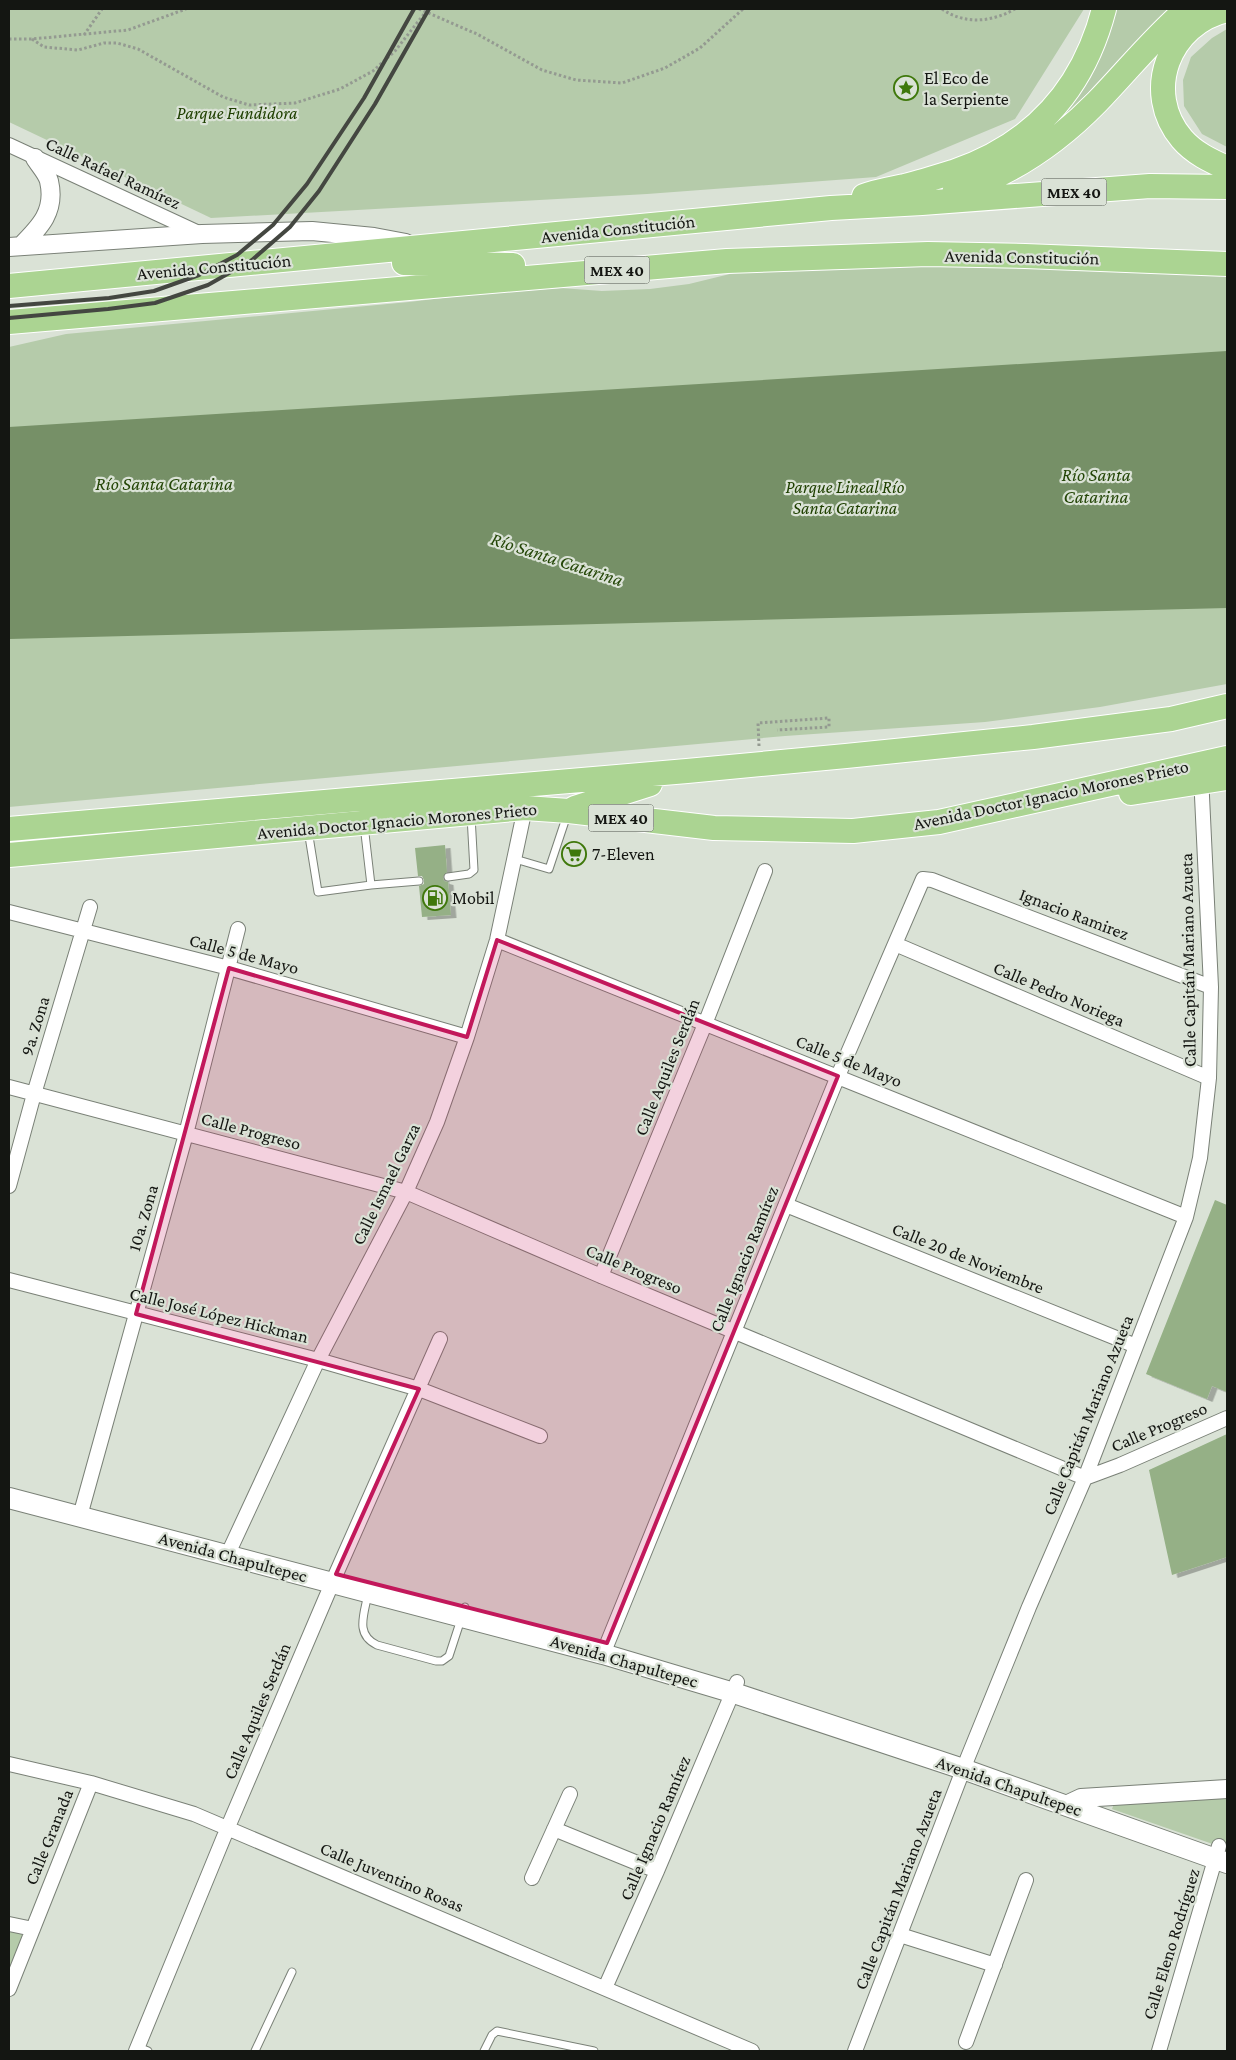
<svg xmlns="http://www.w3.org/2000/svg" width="1236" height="2060" font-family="'Crimson Pro',serif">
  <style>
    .green { fill: #b5cbaa }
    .water { fill: #769067 }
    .building { fill: #95b086; filter: url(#shadow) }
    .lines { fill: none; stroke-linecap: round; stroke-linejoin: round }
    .service-casing { stroke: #7a8177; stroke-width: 9 }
    .minor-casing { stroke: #7a8177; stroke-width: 16 }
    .tertiary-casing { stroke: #7a8177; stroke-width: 20 }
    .secondary-casing { stroke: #7a8177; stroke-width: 22 }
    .trunk-casing { stroke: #fff; stroke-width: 26 }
    .path { stroke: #949a91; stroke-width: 3; stroke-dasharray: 2.5 2.5; stroke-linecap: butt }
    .service { stroke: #fff; stroke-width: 7 }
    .minor { stroke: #fff; stroke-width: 14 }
    .tertiary { stroke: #fff; stroke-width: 18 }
    .secondary { stroke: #fff; stroke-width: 20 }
    .trunk { stroke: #abd492; stroke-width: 24 }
    .rail { stroke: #444741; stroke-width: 4 }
    .marked { fill: #c2185b; fill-opacity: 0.2; stroke: #c2185b; stroke-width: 4; stroke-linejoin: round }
    .labels { text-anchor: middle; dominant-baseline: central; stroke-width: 4.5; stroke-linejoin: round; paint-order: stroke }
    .shield { fill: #dae2d6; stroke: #4f534d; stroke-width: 1 }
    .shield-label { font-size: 16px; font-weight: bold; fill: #141612 }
    .poi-label { font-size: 18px; fill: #141612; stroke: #dae2d6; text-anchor: start }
    .park-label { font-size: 18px; font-style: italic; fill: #1f4001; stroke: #dae2d6 }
    .street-label { font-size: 18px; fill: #141612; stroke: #dae2d6 }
    .water-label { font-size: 19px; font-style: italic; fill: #244607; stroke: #dae2d6 }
  </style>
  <defs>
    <filter id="shadow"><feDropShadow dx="5.5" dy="3" stdDeviation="0" flood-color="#0004"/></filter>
  </defs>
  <rect width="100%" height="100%" fill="#dae2d6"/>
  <path class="green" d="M9,9H1084L1015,119L876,177L647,194L211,218L9,122Z
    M1115,9H1171L1130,54L1060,119C1084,84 1109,52 1115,9Z
    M1227,29V147L1202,134L1184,106L1183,80L1191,57L1212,38Z
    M898,261L1227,275V684L1100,707L985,722L785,736L9,807V347L66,334L409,302L476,294L561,288L602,291L650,289L689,284L734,273L764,268Z
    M1227,1789V1849L1112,1809L1117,1796Z
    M9,1924L33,1929L9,1989Z"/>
  <path class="water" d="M1227,351V608L9,639V427Z"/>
  <path class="building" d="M445,845L447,872L443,877L444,881L448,882L451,915L422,917L419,886L424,884V880L422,876H418L415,848Z
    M1215,1200L1227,1205V1392L1212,1386L1207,1399L1146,1374Z
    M1227,1434V1557L1172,1575L1149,1470Z"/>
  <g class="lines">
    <defs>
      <path id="service" d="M364,825L371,885L419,881
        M308,830L318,892L371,885
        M515,859L549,869L567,815
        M448,877L469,874L474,870L471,816
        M368,1593C365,1613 354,1634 377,1645L436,1661H442L449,1656L465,1607
        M138,2047L148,2051
        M255,2051L292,1972
        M484,2051L492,2035L497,2031L594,2051"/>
      <path id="minor" d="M9,145L201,234
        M9,912L229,968L467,1037
        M497,940L1186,1217
        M895,944L1209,1078
        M9,1087L406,1192L601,1276L1085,1478L1120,1465L1227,1418
        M9,1186L34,1094L90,907
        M786,1205L1136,1346
        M601,1276L705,1024L765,871
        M9,1280L318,1360L419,1389L540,1436
        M80,1516L186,1134L238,929
        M227,1556L318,1360L406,1192L437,1122L467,1037L497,940L525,808
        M603,1654L838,1076L923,879L932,880L1211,987
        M9,1764L91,1783L194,1814L752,2051
        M554,1829L657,1871
        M532,1878L570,1794
        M9,1924L33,1929
        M900,1935L995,1965
        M605,1988L657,1871L737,1682
        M9,1989L91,1783
        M966,2042L1026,1880
        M136,2051L228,1827L336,1574L440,1339
        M855,2051L968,1757L1029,1607L1085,1478L1186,1217L1200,1158L1209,1078L1211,987L1201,775
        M1159,2051L1219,1846"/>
      <path id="tertiary" d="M21,246C40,227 56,211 49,181C47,173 39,165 35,158
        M9,247L202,234L312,231L374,237L406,243
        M1066,1805L1081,1798L1227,1789"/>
      <path id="secondary" d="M9,1498L603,1654L734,1693L963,1769L1227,1863"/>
      <path id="trunk" d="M1227,10C1169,23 1142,92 1182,139C1194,153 1211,161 1227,168
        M954,193C1010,175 1056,144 1097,102C1127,71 1154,37 1187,9
        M864,196C877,191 891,189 905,186C921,182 937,177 953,172C1033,145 1083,90 1104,9
        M404,263L513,265
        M9,286L831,208L922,203L1150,186L1227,187
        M9,322L727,261L928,254L1025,256L1227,264
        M1131,793L1227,778
        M575,808L650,784
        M9,829L687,771L846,756L1033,737L1171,719L1227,706
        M9,855L525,808L569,811L714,828L853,831L939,822L1227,758"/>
    </defs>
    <use href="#service" class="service-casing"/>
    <use href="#minor" class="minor-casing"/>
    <use href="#tertiary" class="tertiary-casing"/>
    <use href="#secondary" class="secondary-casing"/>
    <use href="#trunk" class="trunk-casing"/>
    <path class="path" d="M419,9L477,34L542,70L576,80L622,83L665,68L700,48L743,9
      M942,9C965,25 992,22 1015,9
      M84,35L102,9
      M9,39H32L128,30L186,9
      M32,39L44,47L78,50L104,43H117L138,49L223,97L249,105L295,103L340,89L373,71L395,51L428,9
      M759,746L758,723L829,718V727L777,730"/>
    <use href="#service" class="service"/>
    <use href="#minor" class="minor"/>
    <use href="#tertiary" class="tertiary"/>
    <use href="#secondary" class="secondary"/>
    <use href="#trunk" class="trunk"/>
    <path class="rail" d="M9,306L109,298L154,291L199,275L237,255L273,225L307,184L364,98L414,9
      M9,318L108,309L155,303L208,285L252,260L290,227L319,191L375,104L429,9"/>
  </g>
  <path class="marked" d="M497,940L838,1076L607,1643L336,1574L419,1389L136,1314L229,968L467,1037Z"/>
  <defs>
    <symbol id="sight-ring" viewBox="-11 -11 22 22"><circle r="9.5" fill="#dae2d6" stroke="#3f780b" stroke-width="1.5"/><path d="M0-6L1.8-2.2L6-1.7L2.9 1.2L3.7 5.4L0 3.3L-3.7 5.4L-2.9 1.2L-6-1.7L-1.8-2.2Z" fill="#3f780b"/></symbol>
    <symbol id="supermarket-ring" viewBox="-11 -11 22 22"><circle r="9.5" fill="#dae2d6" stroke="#3f780b" stroke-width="1.5"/><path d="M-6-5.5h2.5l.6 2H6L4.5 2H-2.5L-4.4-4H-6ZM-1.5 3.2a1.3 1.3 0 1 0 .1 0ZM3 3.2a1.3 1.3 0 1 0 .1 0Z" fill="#3f780b"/></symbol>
    <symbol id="fuel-ring" viewBox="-11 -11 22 22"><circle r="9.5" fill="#dae2d6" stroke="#3f780b" stroke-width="1.5"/><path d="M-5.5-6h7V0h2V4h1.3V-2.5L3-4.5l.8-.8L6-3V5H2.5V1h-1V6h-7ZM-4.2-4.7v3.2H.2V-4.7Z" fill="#3f780b"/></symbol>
  </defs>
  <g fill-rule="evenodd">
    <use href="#sight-ring" x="892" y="74" width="28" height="28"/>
    <use href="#supermarket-ring" x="560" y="840" width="28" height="28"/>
    <use href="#fuel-ring" x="421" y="884" width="28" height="28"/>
  </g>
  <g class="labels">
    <g class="shield">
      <rect x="1041.5" y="178.5" width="65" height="27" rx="4"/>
      <rect x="584.5" y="256.5" width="65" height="27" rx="4"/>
      <rect x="588.5" y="804.5" width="65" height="27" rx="4"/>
    </g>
    <g class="shield-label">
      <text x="1074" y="192">MEX 40</text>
      <text x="617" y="270">MEX 40</text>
      <text x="621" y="818">MEX 40</text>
    </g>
    <g class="poi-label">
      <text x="924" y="78">El Eco de<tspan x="924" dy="21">la Serpiente</tspan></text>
      <text x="592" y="854">7-Eleven</text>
      <text x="452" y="898">Mobil</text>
    </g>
    <g class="park-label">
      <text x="237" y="113">Parque Fundidora</text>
      <text x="845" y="487">Parque Lineal Río<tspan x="845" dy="21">Santa Catarina</tspan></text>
    </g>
    <g class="street-label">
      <text transform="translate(113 173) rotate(25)">Calle Rafael Ramírez</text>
      <text transform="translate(618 229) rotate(-6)">Avenida Constitución</text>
      <text transform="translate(1022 257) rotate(1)">Avenida Constitución</text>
      <text transform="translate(214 267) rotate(-5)">Avenida Constitución</text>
      <text transform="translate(1051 795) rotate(-12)">Avenida Doctor Ignacio Morones Prieto</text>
      <text transform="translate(397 821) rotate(-5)">Avenida Doctor Ignacio Morones Prieto</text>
      <text transform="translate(1074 914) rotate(21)">Ignacio Ramirez</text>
      <text transform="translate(244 954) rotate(15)">Calle 5 de Mayo</text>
      <text transform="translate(1188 960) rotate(-91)">Calle Capitán Mariano Azueta</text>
      <text transform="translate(1059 994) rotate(23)">Calle Pedro Noriega</text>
      <text transform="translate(35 1026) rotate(-73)">9a. Zona</text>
      <text transform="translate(849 1061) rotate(22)">Calle 5 de Mayo</text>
      <text transform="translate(667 1067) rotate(-68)">Calle Aquiles Serdán</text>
      <text transform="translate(251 1131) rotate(15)">Calle Progreso</text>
      <text transform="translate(386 1184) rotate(-64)">Calle Ismael Garza</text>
      <text transform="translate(143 1218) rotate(-74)">10a. Zona</text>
      <text transform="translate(968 1258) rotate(22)">Calle 20 de Noviembre</text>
      <text transform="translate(744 1259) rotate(-68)">Calle Ignacio Ramírez</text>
      <text transform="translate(634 1269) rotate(23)">Calle Progreso</text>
      <text transform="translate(219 1315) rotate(14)">Calle José López Hickman</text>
      <text transform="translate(1088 1415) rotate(-68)">Calle Capitán Mariano Azueta</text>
      <text transform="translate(1159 1427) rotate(-23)">Calle Progreso</text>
      <text transform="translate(233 1557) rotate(15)">Avenida Chapultepec</text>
      <text transform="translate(624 1661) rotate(16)">Avenida Chapultepec</text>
      <text transform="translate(257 1711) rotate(-67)">Calle Aquiles Serdán</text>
      <text transform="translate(1009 1786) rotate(19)">Avenida Chapultepec</text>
      <text transform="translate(655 1828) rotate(-67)">Calle Ignacio Ramírez</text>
      <text transform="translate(49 1837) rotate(-68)">Calle Granada</text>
      <text transform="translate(392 1877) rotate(23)">Calle Juventino Rosas</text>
      <text transform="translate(898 1889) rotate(-69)">Calle Capitán Mariano Azueta</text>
      <text transform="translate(1171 1944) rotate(-73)">Calle Eleno Rodríguez</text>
    </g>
    <g class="water-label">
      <text x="1096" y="474">Río Santa<tspan x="1096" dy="22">Catarina</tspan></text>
      <text x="164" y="483">Río Santa Catarina</text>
      <text transform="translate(557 559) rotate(18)">Río Santa Catarina</text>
    </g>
  </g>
  <rect width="1236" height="2060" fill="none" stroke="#141612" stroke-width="20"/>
</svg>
